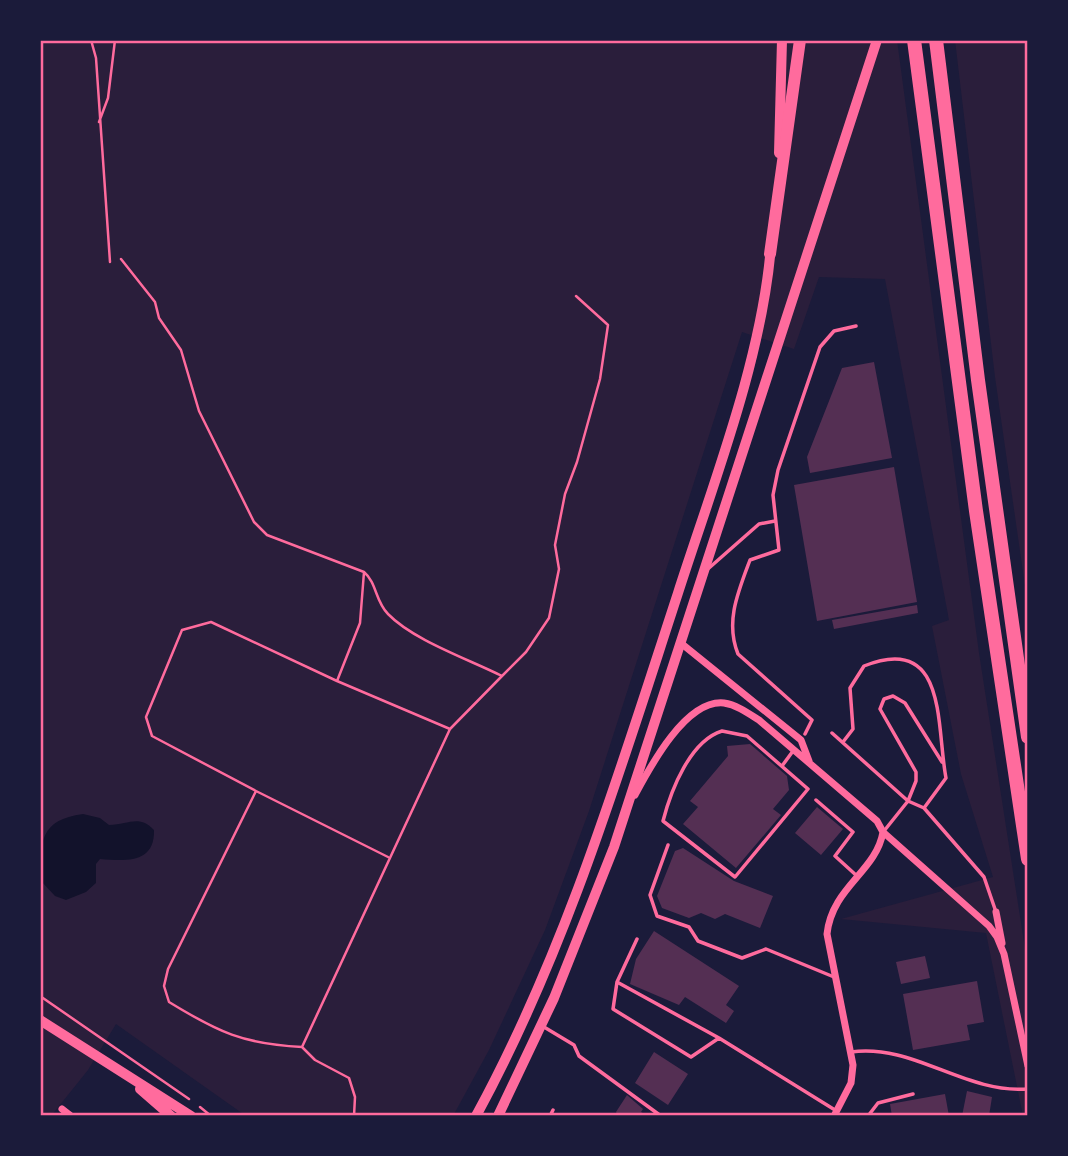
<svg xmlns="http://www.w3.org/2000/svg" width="1068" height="1156" font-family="Figtree,sans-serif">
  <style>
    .green { fill: #2a1e3b }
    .water { fill: #12122b }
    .building { fill: #542f53 }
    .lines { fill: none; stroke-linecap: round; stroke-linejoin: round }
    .path { stroke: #ff6b9d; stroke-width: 2.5 }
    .service { stroke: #ff6b9d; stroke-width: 3.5 }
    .minor { stroke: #ff6b9d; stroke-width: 7 }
    .secondary { stroke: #ff6b9d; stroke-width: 10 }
    .trunk { stroke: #ff6b9d; stroke-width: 12 }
    .motorway { stroke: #ff6b9d; stroke-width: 14 }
    .neatline { fill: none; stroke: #ff6b9d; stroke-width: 2.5 }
  </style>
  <rect width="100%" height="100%" fill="#1b1b3a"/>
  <path class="green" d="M40,40H897L979,653L1028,968V1116H1023L986,933L841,919L993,877L961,774L932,626L949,620L885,279L819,277L794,349L742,332L589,811L545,930L489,1050L453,1116H246L116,1024L88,1070L51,1116H40Z
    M955,40H1028V607L995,377Z"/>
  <path class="water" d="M83,814L100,818L109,825C128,825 139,814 154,830C155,864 125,861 100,859L96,864V883L86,892L66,900L55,896L40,880C40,841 40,820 83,814Z"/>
  <path class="building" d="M874,362L892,458L810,473L807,457L842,368Z
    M894,467L917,602L817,621L794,485Z
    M917,605L918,613L834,629L832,620Z
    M750,744L787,776L789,790L773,809L781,815L736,868L683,824L698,807L690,801L728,756L727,746Z
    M817,807L843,829L821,855L795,833Z
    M683,848L734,881L773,896L760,928L725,914L715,919L701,913L689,918L662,908L657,896L675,851Z
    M654,931L739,986L726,1005L734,1011L726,1023L685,997L679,1005L630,984L636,959Z
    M925,956L930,978L901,984L896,962Z
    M977,981L984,1022L967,1025L970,1040L913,1050L903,994Z
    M654,1052L688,1074L668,1105L635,1083Z
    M967,1091L992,1097L989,1116H962Z
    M945,1094L949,1116H892L890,1104Z
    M627,1095L643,1109L641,1112L648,1116H618L616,1112Z"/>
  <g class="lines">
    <path class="path" d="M91,40L96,58L110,262
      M99,122L108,98L115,40
      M121,259L155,302L159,318L181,350L199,411L254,522L267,535L364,572C377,583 375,601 388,614C413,640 468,659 502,676L526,652L549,618L559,569L555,545L565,494L577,462L600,379L608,325L576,296
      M364,572L360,623L337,681L211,622L182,630L146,717L152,736L256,791L168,969L164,986L169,1002C218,1032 243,1044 302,1047L450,729L502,676
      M337,681L450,729
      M256,791L388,857
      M40,996L189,1099
      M302,1047L315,1060L349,1078L355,1097L354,1116
      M200,1107L211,1116"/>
    <path class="service" d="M709,568L759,524L775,521
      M722,731L747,736L808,789L735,877L663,821C671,790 690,741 722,731Z
      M832,733L908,801L884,831
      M805,734L812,720L738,654C725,622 738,592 750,560L779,550L773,495L778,470L820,347L834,331L856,326
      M843,742L853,729L850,688L864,666C948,632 936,727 946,778L924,808L984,877L996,912
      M782,766L793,751
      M816,800L853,832L835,856L857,876
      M924,808L908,801L916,781V772L880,709L884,699L893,696L905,703L942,762
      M668,845L650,895L657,916L689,927L698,941L742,958L766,949L834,977
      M637,939L617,982L613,1009L691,1057L719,1038L835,1110
      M617,982L719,1038
      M544,1027L574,1045L579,1056L661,1116
      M851,1052C913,1043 965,1094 1028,1089
      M550,1116L553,1110
      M868,1116L878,1103L913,1094"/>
    <path class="minor" d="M682,644L801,740L809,761
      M635,795C650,767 686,699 724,703C737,705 748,713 759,720L877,821L883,832L989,926L997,937L1004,954L1028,1066
      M996,912L1002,943
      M62,1109L71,1116
      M834,1116L851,1083L853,1065L827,934C832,887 876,872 883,832"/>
    <path class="secondary" d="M779,153L782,40
      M40,1020L191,1116
      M140,1089L171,1116
      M476,1116C566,951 620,770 678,593C713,484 762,359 771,246
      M498,1116L554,998L614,847L877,40"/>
    <path class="trunk" d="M770,254L800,40"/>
    <path class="motorway" d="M914,40L976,511L1028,859
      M936,40L978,380L1028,737"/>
  </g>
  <rect width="1068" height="1156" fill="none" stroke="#1b1b3a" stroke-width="84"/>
  <rect x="42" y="42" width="984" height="1072" class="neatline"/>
</svg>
